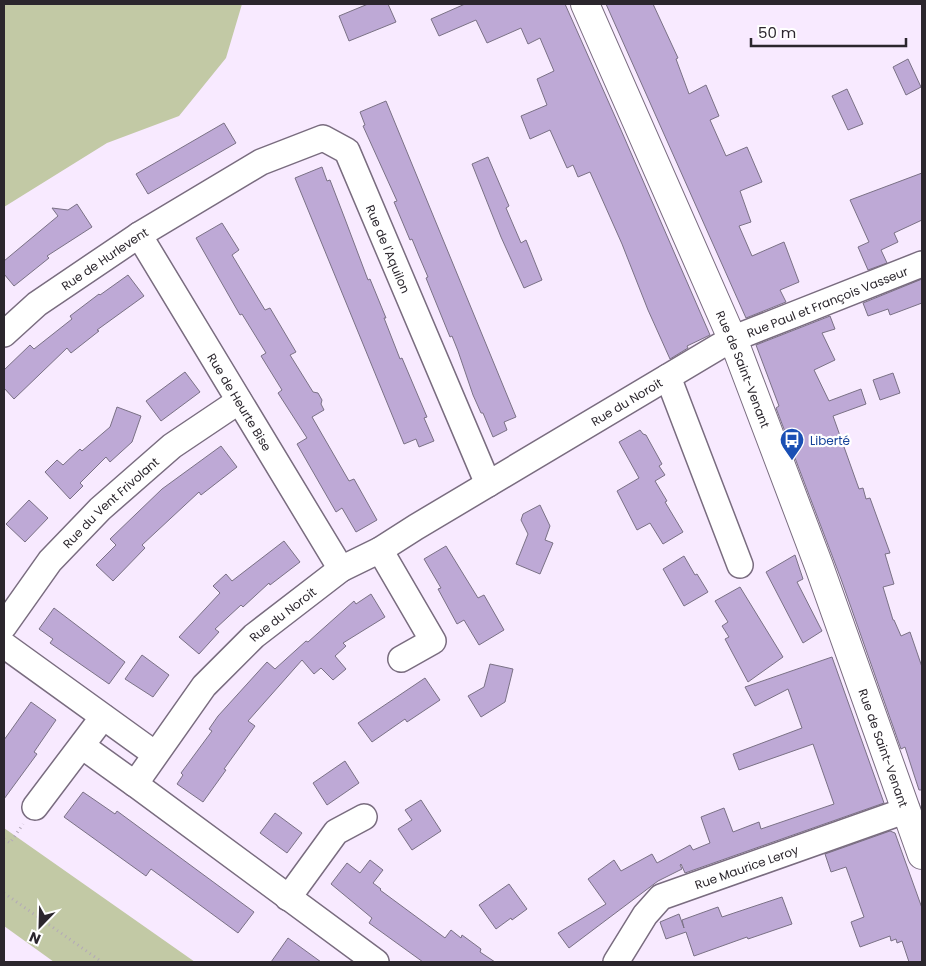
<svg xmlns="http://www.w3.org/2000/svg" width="926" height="966" font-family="Poppins,sans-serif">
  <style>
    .green { fill: #c2c9a5 }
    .building { fill: #bea9d6; stroke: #7a7185 }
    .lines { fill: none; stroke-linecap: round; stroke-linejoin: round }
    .street-casing { stroke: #796c7f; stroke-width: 28 }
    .secondary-casing { stroke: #796c7f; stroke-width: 30 }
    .path { stroke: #b3a8b8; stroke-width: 3; stroke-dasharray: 1 4; stroke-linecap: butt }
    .street { stroke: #fff; stroke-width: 25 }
    .secondary { stroke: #fff; stroke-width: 28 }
    .labels { text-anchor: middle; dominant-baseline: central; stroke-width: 4.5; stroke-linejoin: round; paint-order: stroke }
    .street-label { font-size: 12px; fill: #2b262d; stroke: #fff }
    .transit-label { font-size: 12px; fill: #164399; stroke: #fff; text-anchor: start }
  </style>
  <rect width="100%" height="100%" fill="#f8eaff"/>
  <path class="green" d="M4,4H242L226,58L179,116L107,143L4,207Z
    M4,828L195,962H54L4,926Z"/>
  <path class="building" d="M368,4H388L396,22L349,41L339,16Z
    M465,4H565L621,130L710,335L687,346L688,348L670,359L648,310L622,244L590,172L578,177L573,165L567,168L550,130L530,139L521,116L547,105L537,79L554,71L540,38L528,44L521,28L487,43L476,20L439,36L431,19Z
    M606,4H653L678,58L676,59L689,94L706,85L719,116L710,120L726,156L747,147L762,182L740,191L751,222L739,226L752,256L784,242L799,282L780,290L786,302L746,318Z
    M908,59L921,87L906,95L893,67Z
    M847,89L863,124L848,130L832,96Z
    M386,101L516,417L504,422L507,430L493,437L483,413H481L473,395L458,351L452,336L450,337L426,278L428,277L419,256L412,239L410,240L394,202L397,201L363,126L365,125L360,112Z
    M224,123L236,143L148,194L136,174Z
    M488,157L509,206L506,208L521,243L526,240L542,280L524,288L501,237L472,164Z
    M322,167L327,181L330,180L345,219L368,280L370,279L386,318H384L400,359L402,358L427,417L424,418L434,441L419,447L416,439L404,444L295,178Z
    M922,173V220L894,233L898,242L881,250L887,263L868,270L858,247L869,242L850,200Z
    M77,204L92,227L47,256L49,258L14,286L4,274V261L58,216L52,208L68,210Z
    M222,223L239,250L232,255L265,310L270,308L296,352L290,355L313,392L318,393L322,400L321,404L324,410L312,417L349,481L354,479L377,520L356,532L342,508L336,512L297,444L307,438L278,393L282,390L261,356L266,353L242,314L240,315L196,238Z
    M128,275L144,296L97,330L99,331L71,353L67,348L14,399L4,388V370L30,345L34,349L72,319L70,316L99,294L100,295Z
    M922,279V303L890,315L888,309L868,316L863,303Z
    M830,316L835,329L822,333L835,360L814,370L829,401L861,389L866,404L833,416L859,489L863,488L866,499L870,498L890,553L885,554L894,584L883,587L893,620H894L901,636L910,632L922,667V790H919L905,747L901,749L841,579L776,408L779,406L756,345Z
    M185,372L200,392L161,421L146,401Z
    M893,373L900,393L880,400L873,380Z
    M117,407L141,416L132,442L110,462L106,457L80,483L83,486L70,499L45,472L57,460L63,465L80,449L82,451L110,427Z
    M640,430L643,434L646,435L662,464L659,466L665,475L655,481L667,501L665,502L683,532L663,544L650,523L637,530L617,491L639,478L619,442Z
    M221,446L237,467L201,495L199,492L142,545L145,548L113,581L96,565L116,545L110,539L162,489Z
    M29,500L48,518L25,542L6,524Z
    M540,505L550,526L545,540L553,543L540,574L516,564L528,534L521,520L523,514Z
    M284,541L300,562L270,585L269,583L243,607L241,605L215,629L219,632L199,654L179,637L220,593L213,586L226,574L232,581Z
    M446,546L478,598L484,595L504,630L479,645L464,620L457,624L438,589L441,588L424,559Z
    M795,555L803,579L797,582L822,631L803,643L766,572Z
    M684,556L695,575L697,574L708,592L684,606L663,569Z
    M740,587L783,657L748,682L725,639L729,637L722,626L728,622L715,601Z
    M371,594L385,617L343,643L346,646L335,656L346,669L333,680L321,668L314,674L302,660L248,721L255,726L224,769L226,770L203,802L177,784L183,775L181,773L212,731L209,729L218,716L267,662L275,669L306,641L308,642L354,601L356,604Z
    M54,608L125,662L109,684L50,643L53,639L39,629Z
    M142,655L169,675L153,697L125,679Z
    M832,657L884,803L685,873L681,864L680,865L682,869L658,881L569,948L558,933L606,904L588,879L614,860L621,871L652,854L657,863L690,845L693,850L710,843L701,817L724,808L733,832L759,822L761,829L834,804L813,744L739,770L733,754L802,728L788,689L755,706L745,687Z
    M490,664L513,669L505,702L481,717L468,696L484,687Z
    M425,678L440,700L407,722L405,719L372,742L358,723Z
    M31,702L56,720L34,752L37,754L4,799V740Z
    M345,761L359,783L327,805L313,783Z
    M83,792L115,814L117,811L254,912L238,933L151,869L146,876L64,817Z
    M421,800L441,831L412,850L398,829L412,820L405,810Z
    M275,813L302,833L287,853L260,833Z
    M890,831L895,833L922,908V962H909L902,941L897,943L896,939L891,941L890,936L860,947L851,922L864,917L846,867L831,872L825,854Z
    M370,860L383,870L373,883L381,889L380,890L445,938L451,930L461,938L462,935L481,949L480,952L495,962H423L369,923L372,918L331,884L347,863L360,873Z
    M509,884L527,909L512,920L511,918L496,929L479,905Z
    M782,897L792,924L748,939L747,937L694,956L686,932L666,939L660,922L679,914L684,928L682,920L718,907L722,917Z
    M288,938L321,962H271Z"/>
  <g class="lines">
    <defs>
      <g id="street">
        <path id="s1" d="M139,235L341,569"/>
        <path id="s2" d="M4,334L37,304L139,235L261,162L323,138L347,151L488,484"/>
        <path d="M668,377L740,565"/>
        <path d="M380,550L433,641L401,659"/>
        <path id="s3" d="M4,626L50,561L100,509L172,446L239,401"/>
        <path d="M4,645L155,754"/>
        <path d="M82,746L135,784"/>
        <path d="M35,807L103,717"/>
        <path d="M288,898L336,832L364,817"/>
        <path id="s4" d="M376,962L135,784L204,686L254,636L341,569L380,550L416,527L718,347L732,339L798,313L922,264"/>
        <path id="s5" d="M616,962L645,915L661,897L907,810"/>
      </g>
      <g id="secondary">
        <path id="s6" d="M585,4L738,352L819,566L922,855"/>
      </g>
    </defs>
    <use href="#street" class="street-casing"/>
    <use href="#secondary" class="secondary-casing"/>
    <path class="path" d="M4,839L10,843L23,824
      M4,893L102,962"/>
    <use href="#street" class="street"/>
    <use href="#secondary" class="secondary"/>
  </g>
  <defs>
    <symbol id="bus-pin" viewBox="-11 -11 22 30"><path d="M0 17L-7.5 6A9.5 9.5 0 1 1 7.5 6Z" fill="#1a4fb4" stroke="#fff"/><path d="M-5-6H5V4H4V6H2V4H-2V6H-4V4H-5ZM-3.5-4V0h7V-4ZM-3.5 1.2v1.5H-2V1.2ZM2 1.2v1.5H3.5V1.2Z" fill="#fff"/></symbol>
  </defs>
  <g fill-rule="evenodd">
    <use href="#bus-pin" x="778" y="426" width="28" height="38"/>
  </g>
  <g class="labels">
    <g class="street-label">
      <text stroke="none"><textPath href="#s2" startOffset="510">Rue de l'Aquilon</textPath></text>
      <text stroke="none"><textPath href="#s2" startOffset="126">Rue de Hurlevent</textPath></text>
      <text stroke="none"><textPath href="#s4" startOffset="1156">Rue Paul et François Vasseur</textPath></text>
      <text stroke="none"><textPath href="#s6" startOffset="398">Rue de Saint-Venant</textPath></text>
      <text stroke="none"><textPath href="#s4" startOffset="931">Rue du Noroit</textPath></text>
      <text stroke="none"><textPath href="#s1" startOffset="195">Rue de Heurte Bise</textPath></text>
      <text stroke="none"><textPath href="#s3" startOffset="164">Rue du Vent Frivolant</textPath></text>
      <text stroke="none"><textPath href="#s4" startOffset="526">Rue du Noroit</textPath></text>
      <text stroke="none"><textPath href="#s6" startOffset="802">Rue de Saint-Venant</textPath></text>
      <text stroke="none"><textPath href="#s5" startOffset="170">Rue Maurice Leroy</textPath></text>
    </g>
    <g class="transit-label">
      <text x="810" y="440">Liberté</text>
    </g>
  </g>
  <rect width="926" height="966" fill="none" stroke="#2b262d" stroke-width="10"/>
  <g transform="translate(40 926) rotate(203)" stroke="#ffffff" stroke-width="4" paint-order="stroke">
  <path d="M0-4L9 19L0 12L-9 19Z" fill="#2b262d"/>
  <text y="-8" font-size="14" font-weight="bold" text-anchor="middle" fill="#2b262d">N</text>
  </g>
  <path d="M751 38v8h155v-8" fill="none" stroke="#2b262d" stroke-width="2.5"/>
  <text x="758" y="38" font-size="15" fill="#2b262d" stroke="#ffffff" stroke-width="4" paint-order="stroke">50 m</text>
</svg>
